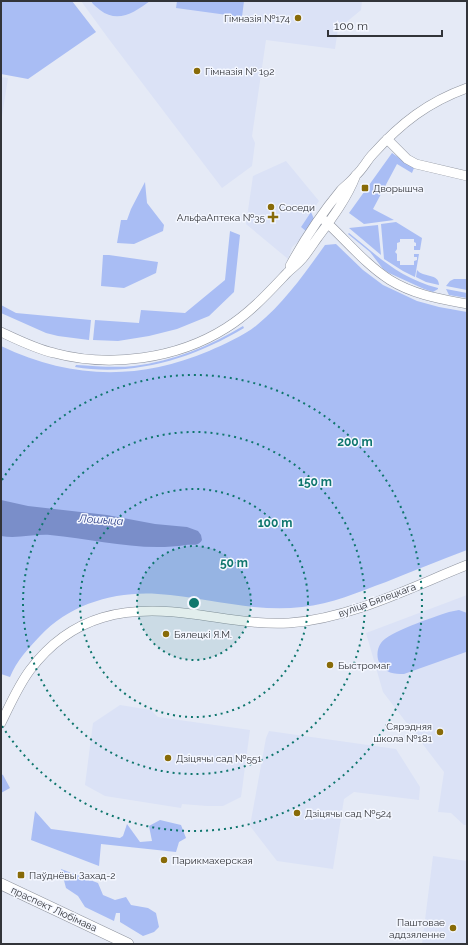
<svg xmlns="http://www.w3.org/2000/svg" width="468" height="945" font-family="Raleway,sans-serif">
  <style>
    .built { fill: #dbe2f6 }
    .green { fill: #a9bdf4 }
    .water { fill: #7a8ec9 }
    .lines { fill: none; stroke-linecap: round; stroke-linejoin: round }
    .minor-casing { stroke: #8e939e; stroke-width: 10 }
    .major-casing { stroke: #8e939e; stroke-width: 12 }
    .minor { stroke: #fff; stroke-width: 9 }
    .major { stroke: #fff; stroke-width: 11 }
    .ring { fill: none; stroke: #0f766e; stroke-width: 2; stroke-dasharray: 2 4 }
    .poi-dot { fill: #886b08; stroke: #f4f7ff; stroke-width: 1.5 }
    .labels { text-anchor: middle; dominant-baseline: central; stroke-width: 3; stroke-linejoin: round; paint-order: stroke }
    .poi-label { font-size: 10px; fill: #323439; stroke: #f4f7ff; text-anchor: start }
    .street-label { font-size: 10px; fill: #323439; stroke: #f4f7ff }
    .water-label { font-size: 11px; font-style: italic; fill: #2d3f87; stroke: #f4f7ff }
    .centre { fill: #0f766e; stroke: #f4f7ff; stroke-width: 2 }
    .ring-label { font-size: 12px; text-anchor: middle; font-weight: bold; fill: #0f766e; stroke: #f4f7ff; stroke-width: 3; stroke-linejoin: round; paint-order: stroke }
  </style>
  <rect width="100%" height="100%" fill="#e5eaf6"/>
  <path class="built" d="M81,1H362L361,10L338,29L335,49L266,40L252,136L255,143L252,166L222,188L108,38Z
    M1,77L8,78L1,123Z
    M286,161L319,201L301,227L307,232L304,237L292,247L288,259L246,224L253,176Z
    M467,595V825H464L451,813L438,812L444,772L383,692L366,633Z
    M120,705L151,710L158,717L250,730L241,797L223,806H207L182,804L181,808L105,796L85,785L93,723Z
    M269,731L396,749L420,787L419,800L354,792L344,799L333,869L277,861L250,826L266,738Z
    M433,856L467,861V944H422Z"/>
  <path class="green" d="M1,1H72L96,32L28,79L1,74Z
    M91,1H150C135,12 118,24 100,10C97,7 93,5 91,1Z
    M177,1H244L242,17L176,8Z
    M392,153L414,168L412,173L397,164L373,209L394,220L364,224L349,213Z
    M145,182L147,203L164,225L163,231L134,244L117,243L121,220H127L131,209Z
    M311,212L314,219L307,232L301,227Z
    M396,222L422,238L420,250H414V246H416V243L414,242V239H400V242L397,243V249L395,252L397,254V261H400V265H414V261L417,260V257H414V254H419L415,277L403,271L384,259L381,224Z
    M378,225L381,255L349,228Z
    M230,231L240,235L234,292L209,316L177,329L149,336L118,341L93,340L95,320L139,323L141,310L185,313L225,280Z
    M349,233C379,257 399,278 438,288V289L433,292L424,289L389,273L383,269L370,252L348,234Z
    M336,244L363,270L383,285L417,301L439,307L467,312V550C440,560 413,571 386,582C358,592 332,604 302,607C254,613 206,597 158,594C115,591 70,604 40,636C28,649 17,660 10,677L1,674V346C71,379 137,381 209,351C223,345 245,335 257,325C284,303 305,273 325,245Z
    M103,255H109L158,262L156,273L124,288L101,286Z
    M417,270C423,278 439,273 439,285L426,282L416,277Z
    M454,279H467V290L446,286L450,281Z
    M446,289L467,293V298L449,295Z
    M1,305L16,313L91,320L89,340L58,336L46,333L1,313Z
    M243,326L244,328C194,358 134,377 75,367L76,365C95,366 115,368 134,366C173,361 210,346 243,326Z
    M459,610L467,613V651L466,652L404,674C394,674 385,673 380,664C376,658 377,648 381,643C388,632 434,617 449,612Z
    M1,774L3,775L10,788L1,793Z
    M35,811L51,829L120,838L123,836L127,824L140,842L152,841L149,826L160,820L181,825L186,838L179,842L176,852L101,844L99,866L31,840Z
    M61,869L98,883L103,895L115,900L126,897L131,905L148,908L156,913L159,927L154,932L143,936L120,922V913H116L114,921L85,907L78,896L66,888Z"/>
  <path class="water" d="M1,500L28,506L107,515L155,524L187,527L198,531L201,535L202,540C198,547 192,544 186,545C140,552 95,539 50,535C33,534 17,539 1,536Z"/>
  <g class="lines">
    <defs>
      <path id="minor" d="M387,139L407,159L416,164L467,176
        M324,220C346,240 365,264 390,280C414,295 441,299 467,304
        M290,266C304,240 322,213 341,190C346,185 352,181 356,175C363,169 367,160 373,154C401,123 428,102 467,88
        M1,332C18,340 36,349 54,353C110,368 177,359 226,328C250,313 268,293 287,273C292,268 298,264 302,259C308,252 313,244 318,237C333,217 347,198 356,175
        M1,723C10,705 18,686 30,670C72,614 127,605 192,614C224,618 257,625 289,623C352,618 409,588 467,565"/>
      <path id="major" d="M1,884L128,944"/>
    </defs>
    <use href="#minor" class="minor-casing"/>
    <use href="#major" class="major-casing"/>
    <use href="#minor" class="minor"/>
    <use href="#major" class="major"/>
  </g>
  <circle cx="194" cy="603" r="57" fill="#0f766e" fill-opacity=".12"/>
  <g class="ring">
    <circle cx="194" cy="603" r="57"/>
    <circle cx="194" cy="603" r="114"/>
    <circle cx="194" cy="603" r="171"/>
    <path d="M2 480A228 228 0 1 1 2 726"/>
  </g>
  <g class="poi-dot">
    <circle cx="298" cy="18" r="4"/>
    <circle cx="197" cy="71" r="4"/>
    <rect x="361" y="184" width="8" height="8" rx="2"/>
    <circle cx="271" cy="207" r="4"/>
    <path d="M271 211h4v4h4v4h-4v4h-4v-4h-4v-4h4z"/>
    <circle cx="166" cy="634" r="4"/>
    <circle cx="330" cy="665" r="4"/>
    <circle cx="440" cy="732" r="4"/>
    <circle cx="168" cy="758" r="4"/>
    <circle cx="297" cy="813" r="4"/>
    <circle cx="164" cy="860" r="4"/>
    <rect x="17" y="871" width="8" height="8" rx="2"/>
    <circle cx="453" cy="928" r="4"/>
  </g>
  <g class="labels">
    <g class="poi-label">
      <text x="290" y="18" text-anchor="end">Гімназія №174</text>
      <text x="205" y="71">Гімназія № 192</text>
      <text x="373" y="188">Дворышча</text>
      <text x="279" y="207">Соседи</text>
      <text x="265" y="217" text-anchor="end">АльфаАптека №35</text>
      <text x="174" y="634">Бялецкі Я.М.</text>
      <text x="338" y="665">Быстромаг</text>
      <text x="432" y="726" text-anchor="end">Сярэдняя<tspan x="432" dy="12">школа №181</tspan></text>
      <text x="176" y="758">Дзіцячы сад №551</text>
      <text x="305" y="813">Дзіцячы сад №524</text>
      <text x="172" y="860">Парикмахерская</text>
      <text x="29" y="875">Паўднёвы Захад-2</text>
      <text x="445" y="922" text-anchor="end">Паштовае<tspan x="445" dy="12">аддзяленне</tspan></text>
    </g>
    <g class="street-label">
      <text transform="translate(377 600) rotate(-20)">вуліца Бялецкага</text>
      <text transform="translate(54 909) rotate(25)">праспект Любімава</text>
    </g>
    <g class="water-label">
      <text transform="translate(101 520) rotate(4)">Лошыца</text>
    </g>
  </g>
  <circle cx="194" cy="603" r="6" class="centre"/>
  <g class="ring-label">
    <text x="355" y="446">200 m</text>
    <text x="315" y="486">150 m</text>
    <text x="275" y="527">100 m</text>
    <text x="234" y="567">50 m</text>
  </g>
  <rect width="468" height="945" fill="none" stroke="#323439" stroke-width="4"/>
  <path d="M328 30v6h114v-6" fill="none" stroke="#323439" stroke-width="2"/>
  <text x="334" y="30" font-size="12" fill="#323439" stroke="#f4f7ff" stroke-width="3" paint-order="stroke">100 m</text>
</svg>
